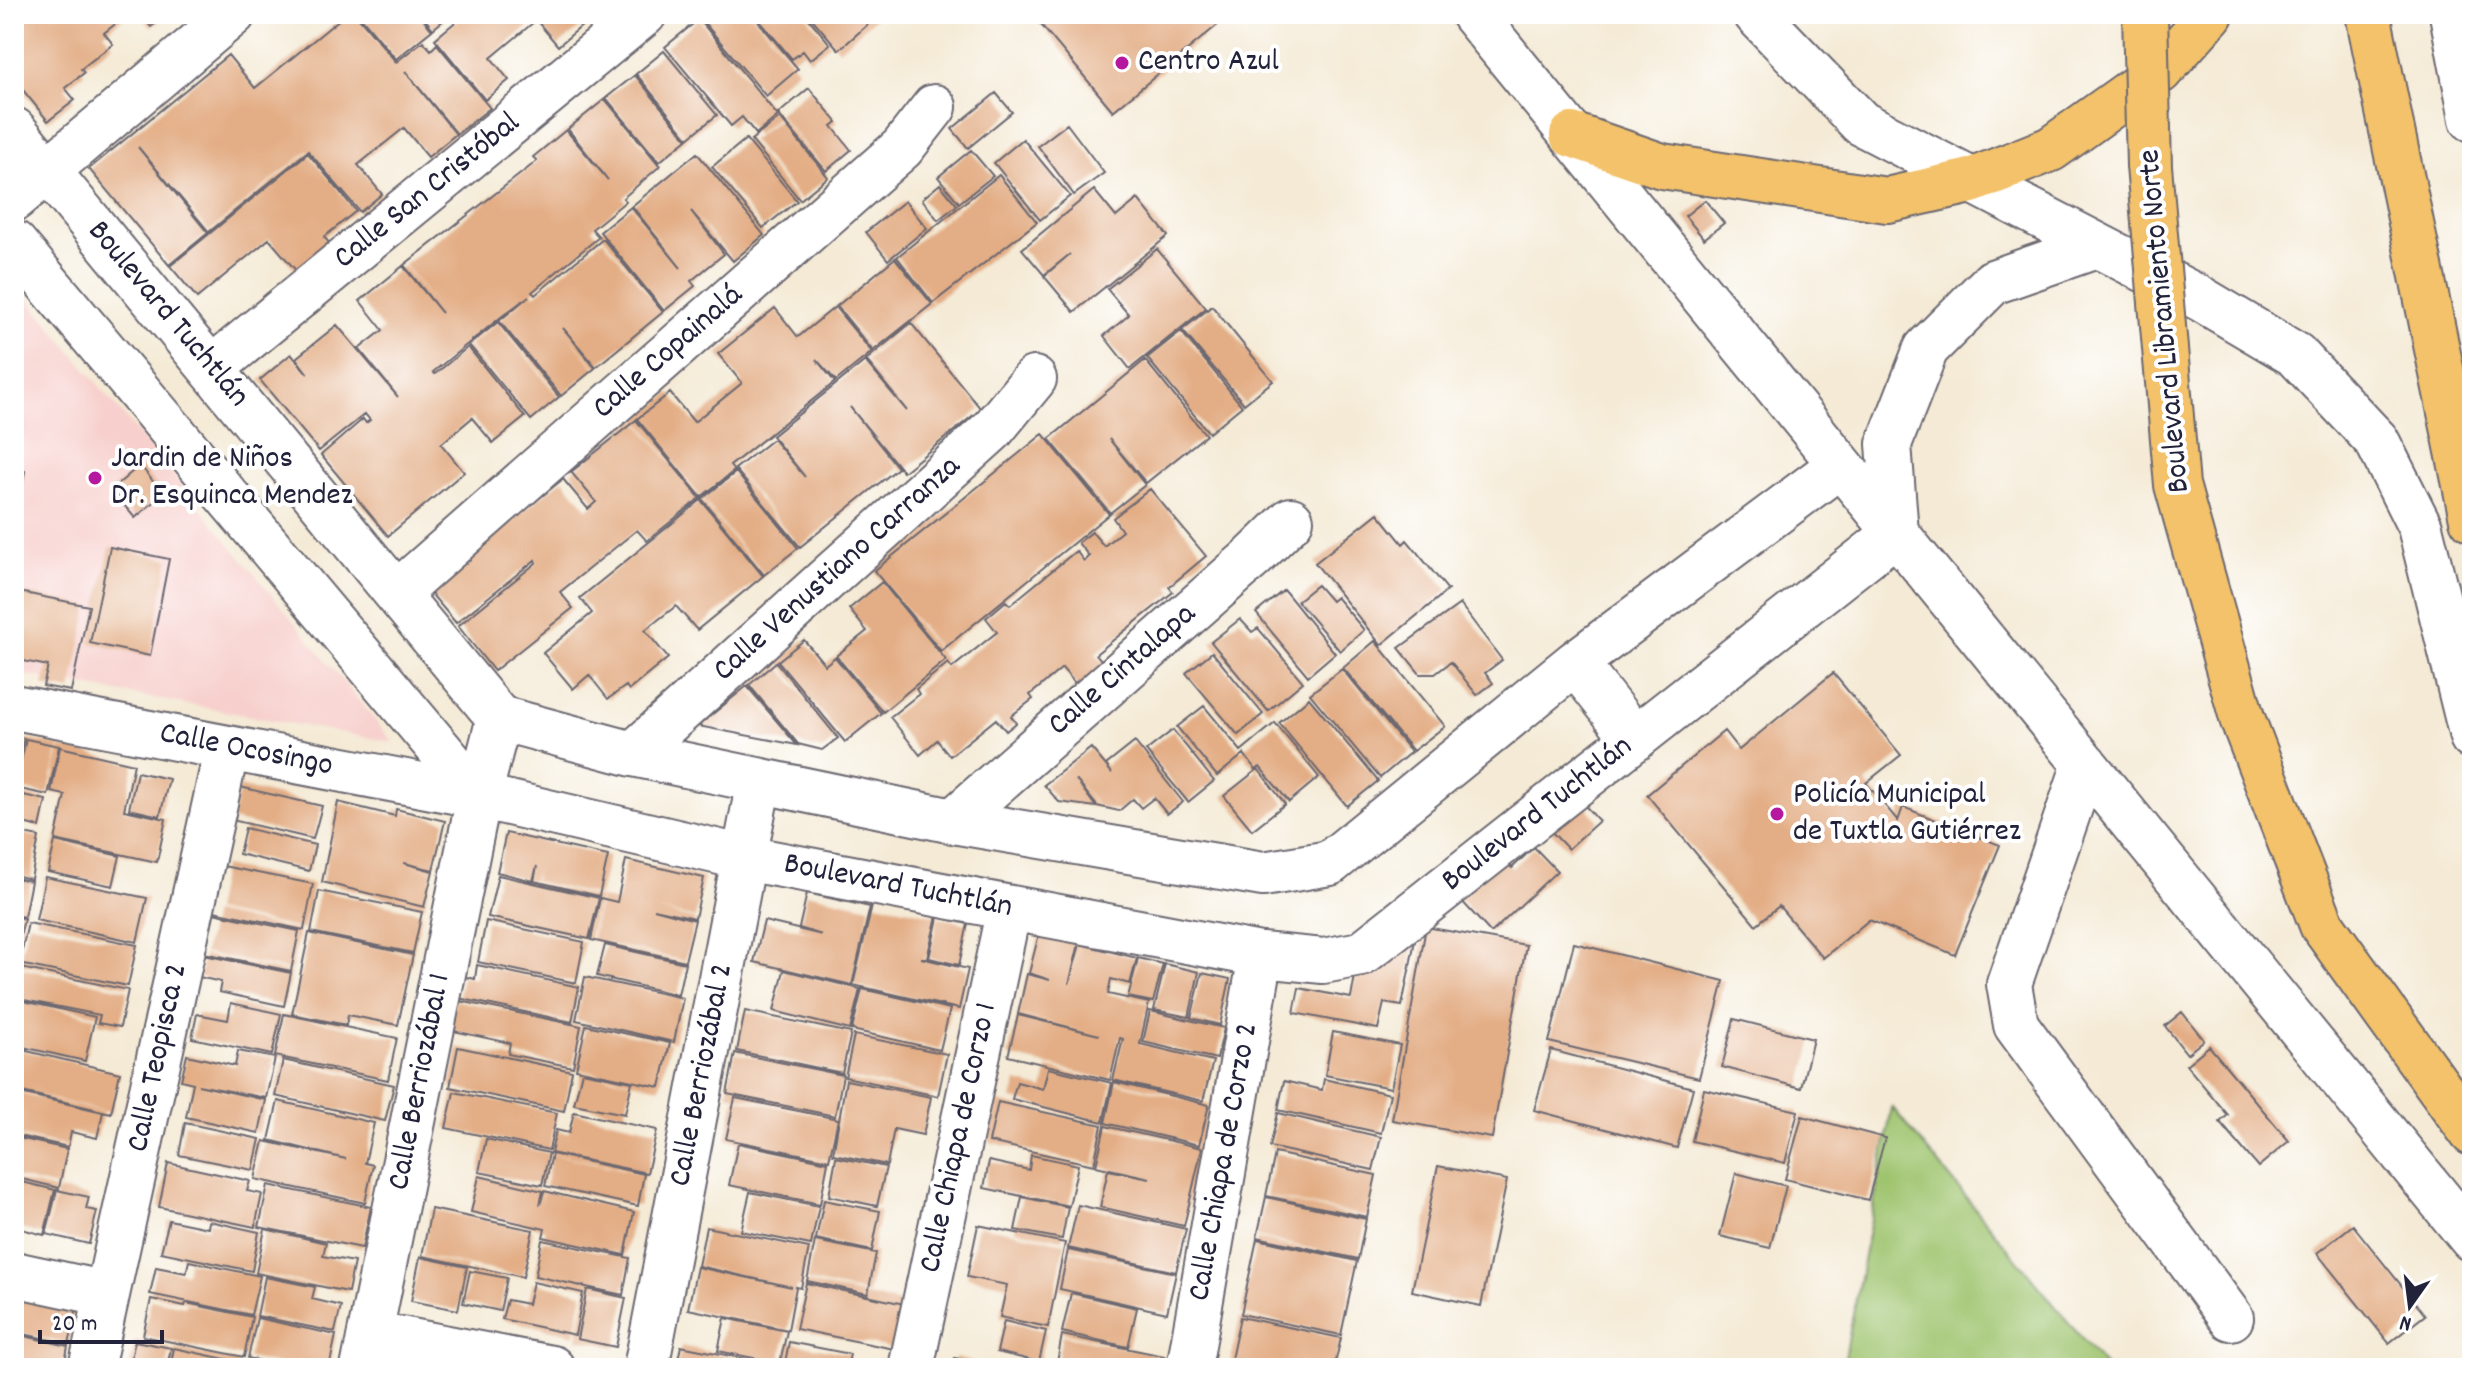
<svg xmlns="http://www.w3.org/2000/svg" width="2486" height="1382" font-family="Dekko,sans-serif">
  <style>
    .built { fill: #f7d0cd }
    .green { fill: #9fc46e; stroke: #607354; stroke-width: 2 }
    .building { fill: #e3ad85 }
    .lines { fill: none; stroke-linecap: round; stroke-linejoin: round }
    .minor-casing { stroke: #6c6871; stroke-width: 48 }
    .highway-casing { stroke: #6c6871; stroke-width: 48 }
    .minor { stroke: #fff; stroke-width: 44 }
    .highway { stroke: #f3c26a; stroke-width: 44 }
    .highway-bridge-casing { stroke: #6c6871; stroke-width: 48; stroke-linecap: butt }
    .highway-bridge { stroke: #f3c26a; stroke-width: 44 }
    .poi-dot { fill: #b5179e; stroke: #fff; stroke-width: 3 }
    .labels { text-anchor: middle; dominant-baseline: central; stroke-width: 8; stroke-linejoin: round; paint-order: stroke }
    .poi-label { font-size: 32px; fill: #22223b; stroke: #fff; text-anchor: start }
    .street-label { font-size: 32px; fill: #22223b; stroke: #fff }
  </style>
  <rect width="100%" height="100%" fill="#fff"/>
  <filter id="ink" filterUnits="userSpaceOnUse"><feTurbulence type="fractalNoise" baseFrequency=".0125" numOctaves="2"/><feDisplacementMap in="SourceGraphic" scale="16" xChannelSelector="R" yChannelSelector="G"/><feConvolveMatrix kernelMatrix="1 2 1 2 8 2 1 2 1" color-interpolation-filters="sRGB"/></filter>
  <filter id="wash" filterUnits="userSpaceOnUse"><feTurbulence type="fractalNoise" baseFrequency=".006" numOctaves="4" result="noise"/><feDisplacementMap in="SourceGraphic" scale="32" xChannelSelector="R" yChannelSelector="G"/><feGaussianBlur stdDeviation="1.8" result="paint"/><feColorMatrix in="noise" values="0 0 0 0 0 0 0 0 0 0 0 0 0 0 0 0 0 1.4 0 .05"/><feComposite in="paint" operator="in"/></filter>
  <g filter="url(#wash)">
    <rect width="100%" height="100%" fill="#f4ead5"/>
    <path class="built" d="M14,282L393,742L14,673Z"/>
    <path class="green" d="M1892,1107L2106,1368H1843Z"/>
    <g id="blocks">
      <path class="building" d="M14,14H128L104,33L113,44L81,69L84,73L65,88L75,100L48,121L14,79Z
        M140,14H168L151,27Z
        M346,14H356L396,62L423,41L431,50L437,44L490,108L457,134L405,71L456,134L428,157L404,128L374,152L358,165L382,194L360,212L308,151L209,232L138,147L208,233L169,265L89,169L228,55L255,88Z
        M358,14H419L432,30L396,59Z
        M421,14H451L433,29Z
        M465,14H527L534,22L491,58L509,80L485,100L435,39Z
        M531,14H596L558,46Z
        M708,14H752L798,69L766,96L701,19Z
        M754,14H805L830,44L810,60L803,51L792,59Z
        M808,14H872L875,18L839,50Z
        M1032,14H1231L1113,111Z
        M699,19L778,116L756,134L742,117L731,126L665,47Z
        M664,51L717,115L688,138L636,74Z
        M635,75L687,139L659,162L606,98Z
        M809,88L837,122L832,126L851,150L826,171L778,114Z
        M996,93L1012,112L968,148L952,129Z
        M605,99L660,166L623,198L626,201L592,229L599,237L532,292L535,295L603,239L663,312L596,367L563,328L595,368L561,396L499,321L529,296L501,317L433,372L435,374L468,347L525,417L493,443L472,418L441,444L464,472L388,536L321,455L363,419L366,423L370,420L365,414L319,451L260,380L291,354L308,374L296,358L337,325L398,397L359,349L383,330L360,301L403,266L442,313L404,265L537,161L533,157L566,130L608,180L568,129Z
        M780,118L828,177L800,200L751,140Z
        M1067,124L1104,173L1074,195L1038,146Z
        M746,139L797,201L763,228L712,167Z
        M1023,139L1070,196L1040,220L994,163Z
        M971,150L993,176L959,203L938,177Z
        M308,153L356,211L324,237L331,245L298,273L269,239L197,298L170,266Z
        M697,153L764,235L733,261L691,211L724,254L691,281L695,286L664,311L600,232L631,207L681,268L632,206Z
        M999,175L1037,222L933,303L897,257Z
        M940,184L957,205L938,220L922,199Z
        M1094,190L1116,217L1138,199L1168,236L1074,312L1044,276L1070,254L1044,275L1022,249Z
        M1705,200L1724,223L1704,239L1685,216Z
        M905,201L927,228L888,260L866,232Z
        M1157,249L1206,308L1130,369L1104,336L1129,315L1107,289Z
        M895,258L932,304L873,351L837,306Z
        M1212,306L1273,381L1244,404L1182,330Z
        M835,307L872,352L836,381L816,359L835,382L730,466L734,471L701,497L637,419L670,393L694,422L742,383L718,354L739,337L775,308L798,337Z
        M498,322L559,397L531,420L469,345Z
        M911,323L981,409L903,472L850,407L898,468L800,547L735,469L773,439L805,477L772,436L865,361L907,411L866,360Z
        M1181,331L1242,406L1209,433L1147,358Z
        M1145,360L1206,435L1146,483L1109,439L1145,485L1110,513L1049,439Z
        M636,420L700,498L647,541L637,530L560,592L573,608L494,671L458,626L536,563L535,560L456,623L427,589L563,479L588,509L596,502L571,472Z
        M1043,434L1109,514L941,651L874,571Z
        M140,465L163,494L135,518L111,490Z
        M14,469L25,471L15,520H14Z
        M736,472L798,548L764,575L702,499Z
        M1150,489L1206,556L1169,587L1173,592L1096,654L1106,666L1079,688L1062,668L1030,695L1033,699L1011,716L1016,723L1006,731L996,719L950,756L937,740L920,755L890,717L919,694L916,689L948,663L952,668L997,632L986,618L1006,601L1010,605L1076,551L1084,561L1089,556L1078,543L1092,532L1104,546L1122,531L1113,518Z
        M701,500L763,576L697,630L676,606L645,630L668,658L629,690L626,686L608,699L589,675L573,689L543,653L592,613L580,598Z
        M1378,513L1403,544L1407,540L1448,590L1381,645L1315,563Z
        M110,547L169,559L150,656L90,643Z
        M882,582L946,660L883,712L836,656L867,631L849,609Z
        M1317,585L1331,601L1336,597L1364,630L1340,651L1297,601Z
        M1284,590L1335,653L1308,676L1256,613Z
        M14,591L89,606L71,691L43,686L48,666L14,659Z
        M1460,604L1502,660L1485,673L1493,683L1477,695L1451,662L1435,674H1420L1399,648Z
        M1240,619L1252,632L1258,628L1303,682L1268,711L1211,642Z
        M804,640L825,665L835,657L881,713L845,742L778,661Z
        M1375,641L1445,726L1413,751L1343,668Z
        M1212,652L1263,714L1238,735L1186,673Z
        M776,662L838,738L822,750L798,744L749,685Z
        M1342,669L1411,752L1380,778L1310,694Z
        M1833,673L1901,755L1866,783L1898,821L1903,807L2000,845L1955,955L1869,920L1823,958L1779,906L1756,925L1647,795L1724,731L1739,750Z
        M747,686L797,745L698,726Z
        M1309,698L1378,781L1347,806L1279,723Z
        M1204,706L1241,751L1275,723L1319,777L1289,802L1260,767L1256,770L1244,754L1217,776L1177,727Z
        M1173,730L1214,781L1188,802L1146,751Z
        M14,736L24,738L15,776H14Z
        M26,739L59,746L48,795L15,788Z
        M1135,742L1183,802L1167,814L1154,798L1141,808L1133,799L1119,811L1097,806L1076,780L1096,807L1059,802L1044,785L1091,748L1112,773L1106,765Z
        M60,747L134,764L124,810L166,819L157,862L55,840L65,795L51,792Z
        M1258,769L1285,804L1252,830L1224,796Z
        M137,772L169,779L160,816L129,809Z
        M240,787L322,806L313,839L232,820Z
        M14,793L46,800L40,827L14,821Z
        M1578,798L1599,821L1568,849L1547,827Z
        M338,802L395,816L396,809L445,821L433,870L404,863L433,871L424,907L322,882Z
        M245,828L315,845L309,871L239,854Z
        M14,832L39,837L31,879L14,875Z
        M506,833L608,856L599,896L534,881L537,866L533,881L497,872Z
        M55,841L120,856L113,886L48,872Z
        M1534,847L1557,871L1491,933L1460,899L1503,859L1512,868Z
        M626,860L704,878L695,918L654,909L695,920L685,961L591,940L600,898L617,902Z
        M223,866L313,884L304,930L214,911Z
        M498,875L599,898L589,939L488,917Z
        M45,877L147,898L137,942L36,920Z
        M14,878L31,881L24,917L14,915Z
        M319,891L422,912L413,953L311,932Z
        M807,893L870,907L852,985L754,962L764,921L822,935L799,928Z
        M873,902L937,916L927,958H921L968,969L959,1009L853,985Z
        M213,913L299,931L291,971L204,953Z
        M14,917L24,919L15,959H14Z
        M938,917L968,924L959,965L929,958Z
        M486,921L584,942L576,983L478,962Z
        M28,923L137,945L128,986L19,964Z
        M1426,927L1526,945L1492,1138L1392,1120Z
        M1417,930L1402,1006L1384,1003L1378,1029L1294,1013L1299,988L1351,998L1356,970Z
        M309,933L413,955L398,1025L348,1015L346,1025L292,1014Z
        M1039,934L1079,944L1069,984L1080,944L1137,958L1130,984L1111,979L1108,994L1149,1003L1140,1044L1213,1061L1203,1101L1113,1080L1123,1039L1120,1038L1110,1080L1008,1056L1018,1015L1099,1035L1018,1014L1027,974L1050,980L1029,973Z
        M1574,943L1724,981L1699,1078L1549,1042Z
        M605,945L685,963L678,995L597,976Z
        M204,955L291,973L284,1006L219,992L221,982L199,977Z
        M1138,958L1163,964L1153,1002L1128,997Z
        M1165,964L1199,972L1189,1017L1154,1010Z
        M477,965L579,987L572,1022L458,998L462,976L475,979Z
        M16,967L128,990L120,1027L98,1023L100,1015L14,998Z
        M784,970L860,989L850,1030L774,1011Z
        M1202,973L1230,979L1220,1025L1191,1018Z
        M585,977L683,998L674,1042L576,1020Z
        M862,989L950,1009L940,1050L852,1030Z
        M14,999L95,1017L85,1061L14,1045Z
        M455,1000L581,1026L573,1067L508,1054L510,1043L449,1030Z
        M231,1003L281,1014L272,1055L192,1038L197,1014L228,1020Z
        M745,1011L851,1033L842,1073L737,1051Z
        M1150,1011L1224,1028L1217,1059L1143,1042Z
        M2182,1012L2204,1040L2187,1054L2165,1026Z
        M284,1014L397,1038L388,1080L275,1056Z
        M1734,1019L1813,1039L1801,1088L1722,1067Z
        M586,1025L670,1043L660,1087L576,1069Z
        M1333,1032L1400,1045L1391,1088L1325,1075Z
        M854,1035L947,1054L938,1096L845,1077Z
        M2209,1046L2289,1141L2258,1167L2220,1122L2228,1115L2186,1065Z
        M458,1047L572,1071L564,1111L450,1087Z
        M14,1048L120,1073L111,1113L14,1090Z
        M1551,1050L1693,1088L1677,1148L1534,1110Z
        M238,1051L275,1058L266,1098L198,1085L266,1100L259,1133L186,1117L193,1083L181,1080L187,1055L235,1066Z
        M735,1053L843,1075L835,1116L727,1094Z
        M283,1060L394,1085L385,1121L275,1096Z
        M1048,1068L1112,1083L1103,1122L1012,1099L1017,1082L1043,1089Z
        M582,1072L632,1082L625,1114L574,1104Z
        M1324,1079L1390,1094L1381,1133L1278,1110L1284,1081L1322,1090Z
        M846,1080L931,1097L923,1135L894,1129L887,1165L833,1154Z
        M1114,1082L1209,1105L1199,1145L1105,1123Z
        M1704,1089L1798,1111L1785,1163L1692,1141Z
        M16,1092L103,1112L97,1138L71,1132L68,1147L14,1135L19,1117L14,1116Z
        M454,1092L557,1113L549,1150L446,1128Z
        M735,1098L838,1119L829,1160L726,1139Z
        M278,1101L374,1123L365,1163L373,1165L365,1203L255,1179L264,1141L346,1159L269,1140Z
        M998,1102L1102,1125L1094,1165L989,1142Z
        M574,1112L657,1130L647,1173L551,1153L556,1130L569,1133Z
        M1278,1113L1381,1137L1373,1170L1270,1147Z
        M1802,1116L1885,1138L1868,1200L1785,1179Z
        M185,1123L260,1139L253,1170L179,1155Z
        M1105,1126L1202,1148L1184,1226L1100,1207L1108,1170L1150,1178L1096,1166Z
        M14,1137L67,1149L59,1188L14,1177Z
        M486,1139L549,1153L542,1185L479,1172Z
        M738,1143L828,1162L820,1204L729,1185Z
        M1275,1153L1376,1175L1367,1217L1266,1196Z
        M552,1154L644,1174L638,1206L545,1186Z
        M1031,1155L1078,1165L1069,1206L984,1188L989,1161L1029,1170Z
        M836,1157L886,1167L877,1206L829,1196Z
        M168,1163L250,1181L247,1191L262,1194L255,1227L159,1207Z
        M1438,1166L1507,1180L1481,1306L1412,1291Z
        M1736,1173L1786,1186L1770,1248L1720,1236Z
        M479,1176L543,1191L540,1205L544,1191L634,1212L625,1255L543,1237L545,1229L471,1212Z
        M14,1180L55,1190L44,1235L14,1227Z
        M268,1185L371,1207L362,1248L259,1227Z
        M57,1190L89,1197L86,1209L97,1211L89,1244L46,1234Z
        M750,1192L819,1206L811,1245L741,1231Z
        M1022,1197L1068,1207L1062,1239L1015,1230Z
        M1266,1197L1366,1219L1358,1259L1257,1237Z
        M824,1200L880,1211L872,1251L816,1239Z
        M1078,1205L1186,1229L1176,1272L1068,1248Z
        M431,1209L533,1230L523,1277L422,1256Z
        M169,1220L208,1228L209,1221L259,1232L252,1271L161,1252Z
        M978,1225L1065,1243L1048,1327L1000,1317L1007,1285L967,1277Z
        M2353,1225L2425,1315L2389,1343L2317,1253Z
        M706,1227L809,1248L801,1288L796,1287L788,1330L688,1309L697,1267L792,1287L698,1266Z
        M265,1229L326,1243L323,1256L354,1262L348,1292L256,1273Z
        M1257,1239L1357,1261L1341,1335L1241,1314Z
        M542,1240L630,1258L623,1295L535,1276Z
        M815,1241L876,1253L868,1294L807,1281Z
        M1068,1250L1176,1273L1167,1313L1060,1289Z
        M420,1257L467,1267L458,1310L411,1301Z
        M189,1261L260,1276L251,1315L150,1294L156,1267L186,1273Z
        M470,1271L507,1278L500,1311L463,1303Z
        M265,1277L315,1287L312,1299L341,1306L335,1332L257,1316Z
        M533,1282L583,1293L575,1335L502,1319L507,1300L528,1304Z
        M806,1283L909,1305L899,1350L796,1329Z
        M587,1289L626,1298L616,1347L577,1339Z
        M1071,1293L1137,1308L1128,1347L1062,1332Z
        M22,1295L77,1307L69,1344L14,1332V1296L20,1297L17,1316Z
        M151,1299L185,1306L186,1303L252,1317L244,1357L143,1336Z
        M1240,1317L1341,1338L1334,1368H1247L1230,1364Z
        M257,1318L336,1335L329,1368H294L248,1358Z
        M725,1318L787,1331L780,1363L718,1351Z
        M1004,1321L1046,1331L1039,1362L997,1352Z
        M20,1335L68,1346L64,1368H14Z
        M1062,1335L1164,1356L1161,1368H1056Z
        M135,1341L171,1348L167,1368H129Z
        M789,1342L850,1354L847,1368H784Z
        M681,1346L766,1363L765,1368H676Z
        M174,1348L239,1362L238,1368H170Z
        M955,1358L992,1367V1368H953Z"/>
    </g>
  </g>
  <g filter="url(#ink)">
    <use href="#blocks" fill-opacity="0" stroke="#6c6871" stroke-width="2"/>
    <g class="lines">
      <defs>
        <path id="minor" d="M1473,14L2472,1239
          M1756,14L1861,123L2203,300L2296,355L2377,441L2420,527L2472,737
          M2452,14L2472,119
          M14,130L499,718L633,754L953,821L1263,874L1330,863L1575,663L1840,465
          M14,199L233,14
          M14,243L479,796L745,858L1261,955L1323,961L1361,954L1896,533L1889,444L1926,349L1993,282L2096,246
          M211,369L644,14
          M397,593L902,148L934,107
          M1575,663L1635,739
          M14,707L479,796
          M633,754L992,430L1034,379
          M2085,764L2009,984L2016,1025L2231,1318
          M953,821L1253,557L1291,520
          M14,1274L107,1294
          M370,1333L552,1368
          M91,1368L227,748
          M363,1368L479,796L499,718
          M646,1368L759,781
          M911,1368L1009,908
          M1189,1368L1261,955"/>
        <path id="highway" d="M2368,14L2472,519
          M1572,135L1662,166L1887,200L1971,181L2051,149L2160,71L2211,14
          M2242,718L2322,925L2472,1133"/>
      </defs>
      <use href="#minor" class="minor-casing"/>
      <use href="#highway" class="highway-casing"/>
      <use href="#minor" class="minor"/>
      <use href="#highway" class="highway"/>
      <defs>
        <path id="highway-bridge" d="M2145,14L2149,166L2177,485L2242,718"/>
      </defs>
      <use href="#highway-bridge" class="highway-bridge-casing"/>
      <use href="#highway-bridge" class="highway-bridge"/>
    </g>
  </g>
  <g class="poi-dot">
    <circle cx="1122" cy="63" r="8"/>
    <circle cx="95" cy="478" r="8"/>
    <circle cx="1777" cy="814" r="8"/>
  </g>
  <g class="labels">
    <g class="poi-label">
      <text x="1138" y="63">Centro Azul</text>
      <text x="111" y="460">Jardin de Niños<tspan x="111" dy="37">Dr. Esquinca Mendez</tspan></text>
      <text x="1793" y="796">Policía Municipal<tspan x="1793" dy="37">de Tuxtla Gutiérrez</tspan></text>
    </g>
    <g class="street-label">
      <text transform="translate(428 192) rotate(-39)">Calle San Cristóbal</text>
      <text transform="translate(167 315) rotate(50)">Boulevard Tuchtlán</text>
      <text transform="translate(2166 321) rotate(-95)">Boulevard Libramiento Norte</text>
      <text transform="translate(669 353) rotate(-41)">Calle Copainalá</text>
      <text transform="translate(838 570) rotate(-42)">Calle Venustiano Carranza</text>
      <text transform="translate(1123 671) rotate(-41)">Calle Cintalapa</text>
      <text transform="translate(246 751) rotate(11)">Calle Ocosingo</text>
      <text transform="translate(1538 815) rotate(-38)">Boulevard Tuchtlán</text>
      <text transform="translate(898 887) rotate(11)">Boulevard Tuchtlán</text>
      <text transform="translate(159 1058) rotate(-78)">Calle Teopisca 2</text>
      <text transform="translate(703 1075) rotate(-79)">Calle Berriozábal 2</text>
      <text transform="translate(421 1082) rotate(-79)">Calle Berriozábal 1</text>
      <text transform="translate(960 1138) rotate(-78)">Calle Chiapa de Corzo 1</text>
      <text transform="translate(1225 1162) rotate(-80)">Calle Chiapa de Corzo 2</text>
    </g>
  </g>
  <rect width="2486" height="1382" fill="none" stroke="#fff" stroke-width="48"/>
  <g transform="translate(2410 1306) rotate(194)" stroke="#ffffff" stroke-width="6" paint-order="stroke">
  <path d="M0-6L14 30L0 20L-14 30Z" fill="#22223b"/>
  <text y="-12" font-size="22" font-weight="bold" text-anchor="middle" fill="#22223b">N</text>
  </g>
  <path d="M40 1330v12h122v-12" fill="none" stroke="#22223b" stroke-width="4"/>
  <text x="52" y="1330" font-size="24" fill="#22223b" stroke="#ffffff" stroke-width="6" paint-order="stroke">20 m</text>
</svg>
